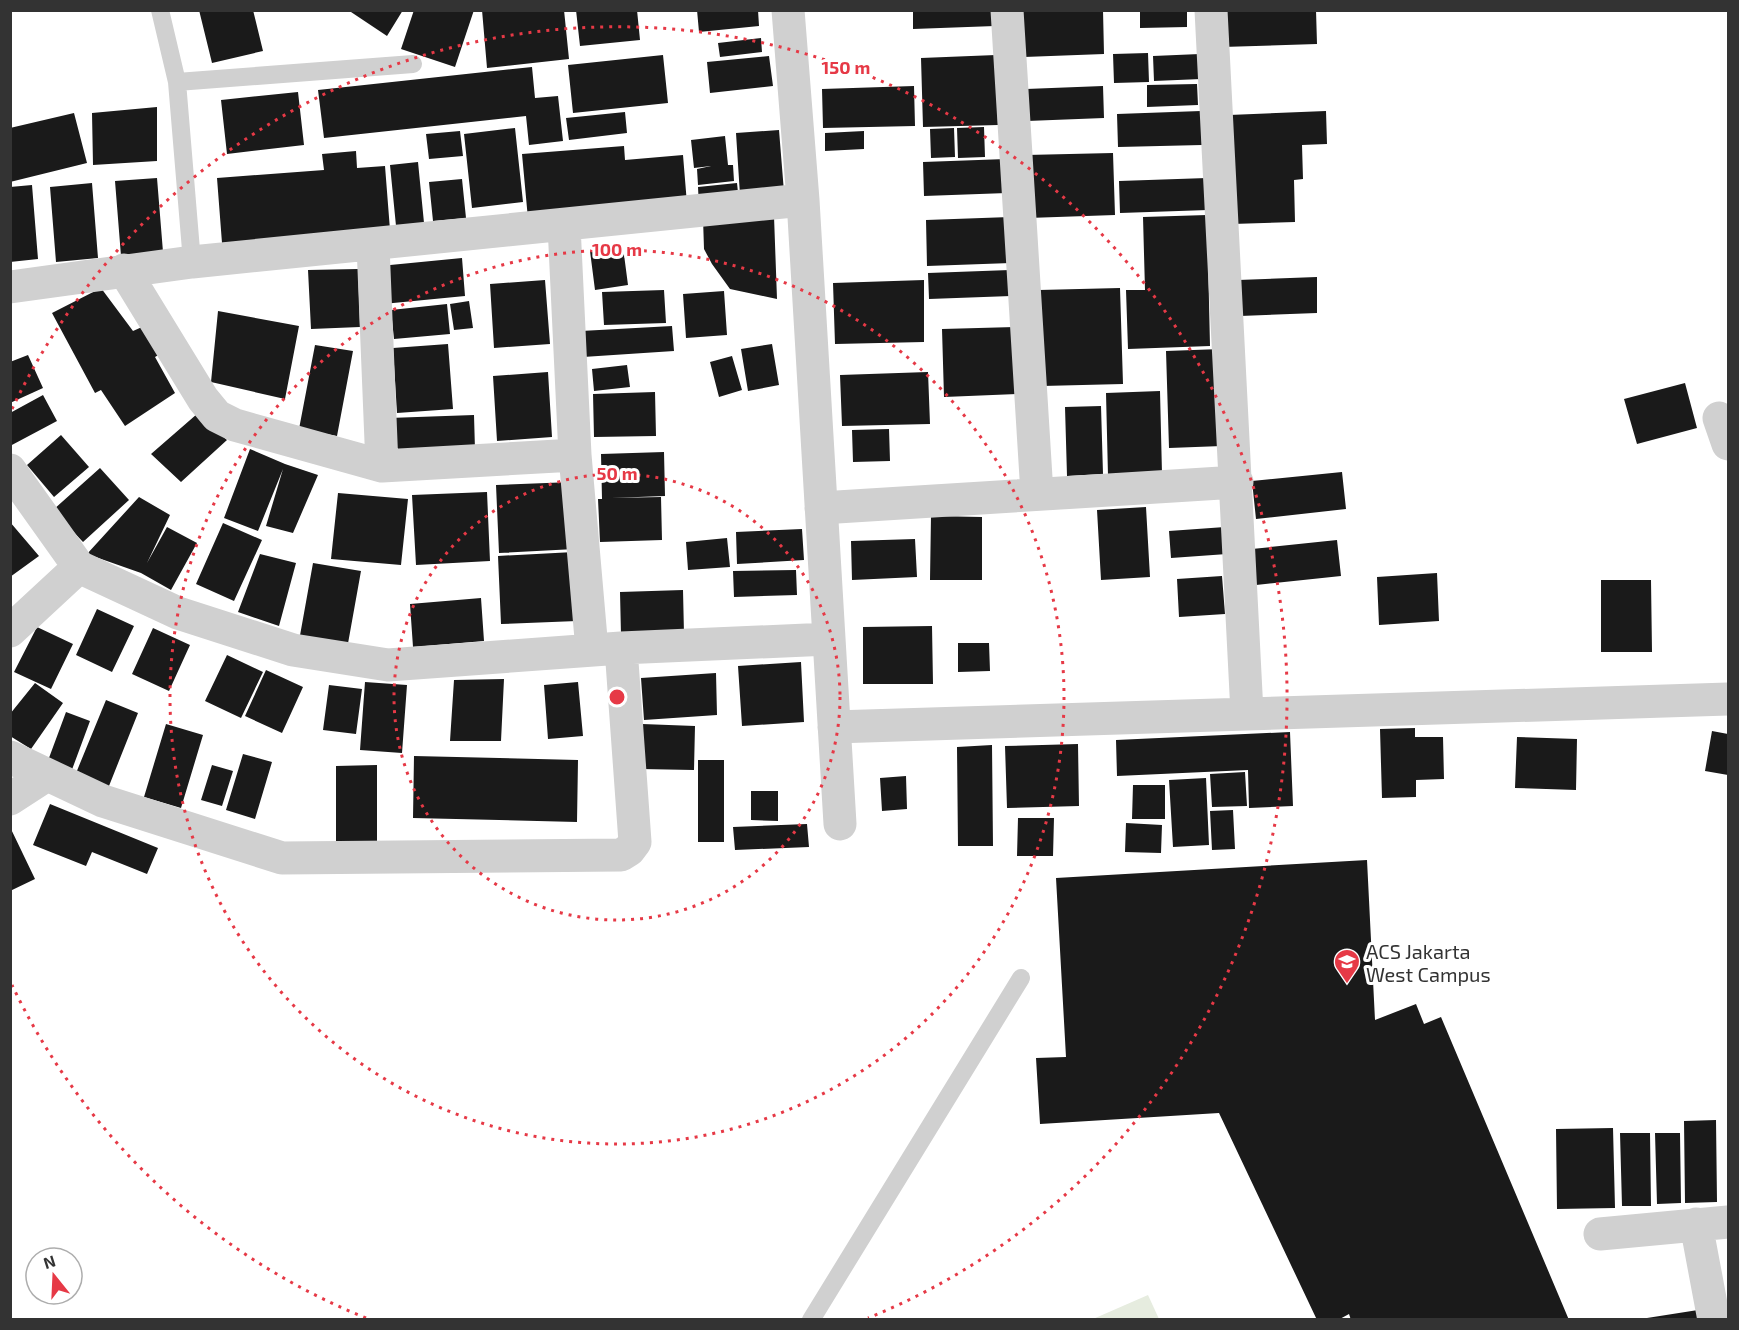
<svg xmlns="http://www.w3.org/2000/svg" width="1739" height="1330" font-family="'Exo 2',sans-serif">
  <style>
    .green { fill: #e6ecdf }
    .building { fill: #1a1a1a }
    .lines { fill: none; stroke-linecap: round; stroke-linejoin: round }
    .lane { stroke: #d0d0d0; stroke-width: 18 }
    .street { stroke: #d0d0d0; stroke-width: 33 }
    .ring { fill: none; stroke: #e63946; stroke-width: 3; stroke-dasharray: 3 6 }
    .labels { text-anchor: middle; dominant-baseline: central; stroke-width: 6; stroke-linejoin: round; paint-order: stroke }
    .poi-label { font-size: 20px; fill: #333; stroke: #fff; text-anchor: start }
    .centre { fill: #e63946; stroke: #fff; stroke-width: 3 }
    .ring-label { font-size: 18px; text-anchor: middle; font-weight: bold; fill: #e63946; stroke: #fff; stroke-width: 6; stroke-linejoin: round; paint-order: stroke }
  </style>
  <rect width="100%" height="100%" fill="#fff"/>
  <path class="green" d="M1148,1295L1159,1319H1093Z"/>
  <path class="building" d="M199,10H253L263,51L212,63Z
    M348,10H403L387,36Z
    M414,10H474L455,67L401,49Z
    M482,10H564L569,59L487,68Z
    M576,10H637L640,40L580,46Z
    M697,10H758L759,26L699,32Z
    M913,10H995V26L913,29Z
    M1022,10H1103L1104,54L1024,57Z
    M1140,10H1187V27L1140,28Z
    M1220,10H1316L1317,44L1222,47Z
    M761,38L762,52L720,57L718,43Z
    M1148,53L1149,82L1114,83L1113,54Z
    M1200,54L1201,79L1154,81L1153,56Z
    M663,55L668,103L573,113L568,65Z
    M996,55L998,125L923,127L921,58Z
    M769,56L773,86L710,93L707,62Z
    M532,67L535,98L558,96L563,141L529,145L526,116L324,138L318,90Z
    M1197,84L1198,105L1147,107V85Z
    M914,86L915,126L823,128L822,89Z
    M1103,86L1104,118L1027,121L1026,89Z
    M298,92L304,145L227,154L221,100Z
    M157,107V161L93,165L92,113Z
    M1201,111L1202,145L1118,147L1117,114Z
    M1326,111L1327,144L1302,145L1303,179L1294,180L1295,222L1232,224L1229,115Z
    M625,112L627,133L569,140L566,118Z
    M74,113L87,163L10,182V128Z
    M984,127L985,157L958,158L957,128Z
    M515,128L523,202L472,208L464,134Z
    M954,128L955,157L931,158L930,129Z
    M779,130L784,192L740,195L736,133Z
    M460,131L463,156L429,159L426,134Z
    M864,131V149L825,151V133Z
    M725,136L728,165H733L734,181L698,185L697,169L711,166L694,168L691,140Z
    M624,146L625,160L683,155L687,204L528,219L522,154Z
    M356,151L357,168L385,166L390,230L222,243L217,178L324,170L322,154Z
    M1113,153L1115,215L1028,218L1026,155Z
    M1006,159L1007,193L924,196L923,162Z
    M418,162L425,233L397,236L390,165Z
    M157,178L163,252L121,256L115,181Z
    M1207,178L1208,210L1120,213L1119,181Z
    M462,179L466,218L433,221L429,182Z
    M92,183L98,258L56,262L50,187Z
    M737,183L739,202L699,207L698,187Z
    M32,185L38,259L10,262V187Z
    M1207,215L1210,346L1128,349L1126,290H1145L1143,217Z
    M774,216L777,299L730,289L712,264L704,249L703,218Z
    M1010,217L1011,263L927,266L926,220Z
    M623,247L628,285L595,290L590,251Z
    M462,258L465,296L383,304L380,266Z
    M358,269L360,327L311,329L308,270Z
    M1010,270L1011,296L929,299L928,273Z
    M1317,277V313L1240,316L1238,280Z
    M545,280L550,344L494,348L490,284Z
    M924,280V342L835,344L833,283Z
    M101,288L133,331L142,327L160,354L155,357L175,393L125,426L101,390L95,393L52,313Z
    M1120,288L1123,384L1042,386L1039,290Z
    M664,290L666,323L604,325L602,292Z
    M724,291L727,335L686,338L683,294Z
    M469,301L473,328L454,330L450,304Z
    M447,304L450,334L394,339L391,310Z
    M218,311L299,326L285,399L211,382Z
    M672,326L674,351L583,357L581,331Z
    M1015,327L1017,394L944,397L942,329Z
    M448,344L453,409L397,413L393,348Z
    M772,344L779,385L748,391L741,349Z
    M315,345L353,351L337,436L299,429Z
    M1221,349L1222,446L1169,448L1166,351Z
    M28,355L43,388L10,403V362Z
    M732,356L742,390L719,397L710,362Z
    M627,365L630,387L594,391L592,369Z
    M548,372L552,437L497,441L493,376Z
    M928,372L930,424L842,426L840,375Z
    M1685,383L1697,428L1637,444L1624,399Z
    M1160,391L1162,474L1108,476L1106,393Z
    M655,392L656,436L594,437L593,394Z
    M43,395L57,421L10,446V413Z
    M1101,406L1103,474L1067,476L1065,407Z
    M197,414L227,440L181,482L151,454Z
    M474,415L475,450L389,452V418Z
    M889,429L890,461L853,462L852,430Z
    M61,435L89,467L54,497L27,465Z
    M250,449L285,464L318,475L293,533L266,526L283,469L258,531L224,518Z
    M664,452L665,496L611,498L661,497L662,540L600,542L598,499H602L601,454Z
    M100,468L129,500L83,542L53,510Z
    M1342,472L1346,509L1256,519L1252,481Z
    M572,482L575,549L499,553L496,485Z
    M487,492L490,561L416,565L412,495Z
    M338,493L408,499L401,565L331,559Z
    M139,497L170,515L147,563L167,527L197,543L171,590L141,573L87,554Z
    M1146,507L1150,577L1101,580L1097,510Z
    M931,516L982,517V580H930Z
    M10,522L39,556L10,577Z
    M223,523L262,540L234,601L196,584Z
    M1225,527L1227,554L1171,558L1169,531Z
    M802,529L804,560L737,564L736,532Z
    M727,538L730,567L688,570L686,542Z
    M915,539L917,577L852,580L851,541Z
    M1337,540L1341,576L1256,585L1252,549Z
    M574,552L577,621L501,624L498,556Z
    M260,554L296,563L279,626L238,612Z
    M313,563L361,571L347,649L299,641Z
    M796,570L797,595L734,597L733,571Z
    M1437,573L1439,621L1379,625L1377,577Z
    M1222,576L1225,614L1179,617L1177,579Z
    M1601,580H1651L1652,652H1601Z
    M683,590L684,634L621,635L620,592Z
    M481,598L484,641L413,647L410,604Z
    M97,609L134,626L112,672L76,655Z
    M932,626L933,684H863V627Z
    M37,627L73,644L51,689L14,672Z
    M153,628L190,645L169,691L132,674Z
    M958,643H989L990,671L958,672Z
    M227,655L263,672L241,718L205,701Z
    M801,662L804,722L742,726L738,666Z
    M266,670L303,687L282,733L245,716Z
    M716,673L717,715L644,720L641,678Z
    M504,679L501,741H450L454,680Z
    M365,682L407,685L402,753L360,750Z
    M578,682L583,736L548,739L544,685Z
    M35,683L63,703L31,749L10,736V714Z
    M329,685L362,689L356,734L323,730Z
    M106,700L138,713L107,791L74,778Z
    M66,712L90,721L70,775L46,766Z
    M166,724L203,735L181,808L144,797Z
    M642,724L695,726L694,770L641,769Z
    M1415,728V737H1443L1444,779L1416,780V797L1382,798L1380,729Z
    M1712,731L1728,734V775L1705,771Z
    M1290,732L1293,806L1249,808L1248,770L1117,776L1116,740Z
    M1517,737L1577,739L1576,790L1515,788Z
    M1078,744L1079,806L1007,808L1005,746Z
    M992,745L993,846H958L957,747Z
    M243,754L272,762L255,819L226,810Z
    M414,756L578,760L577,822L413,818Z
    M698,760H724V842H698Z
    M212,765L233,771L222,806L201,800Z
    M377,765V844L336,845V766Z
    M1245,772L1247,806L1212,807L1210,774Z
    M906,776L907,809L882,811L880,778Z
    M1206,778L1209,845L1173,847L1169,780Z
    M1133,785H1165V819H1132Z
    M751,791H778V821L751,820Z
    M50,804L158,848L147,874L92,852L86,866L33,845Z
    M1233,810L1235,849L1212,850L1210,811Z
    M1018,818H1054L1053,856H1017Z
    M1126,823L1162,825L1161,853L1125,852Z
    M807,824L809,847L735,850L733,827Z
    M10,827L35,879L10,891Z
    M1367,860L1375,1020L1416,1004L1424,1024L1441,1017L1569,1320H1351L1349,1314L1338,1320H1317L1219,1113L1040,1124L1036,1058L1066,1057L1056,878Z
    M1716,1120L1717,1202L1685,1203L1684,1121Z
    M1613,1128L1615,1208L1557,1209L1556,1129Z
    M1620,1133H1650L1651,1206H1622Z
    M1655,1133H1680L1681,1203L1657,1204Z
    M1698,1310L1700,1320H1647V1318Z"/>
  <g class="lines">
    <path class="lane" d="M160,10L177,82L192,262
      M177,82L413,64
      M811,1320L1021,978"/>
    <path class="street" d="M788,10L803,200L840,824
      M1007,10L1037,494
      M1211,10L1247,713
      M564,225L575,455L592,650
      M373,245L382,466
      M124,270L203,399L217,416L235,425L382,466L575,455
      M10,287L192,262L803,200
      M1719,418L1728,444
      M10,470L79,567L178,613L293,650L388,665L621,648L829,639
      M821,508L1237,482
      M10,631L79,567
      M834,727L1728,699
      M10,757L103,801L282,858L621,855L629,850L635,842L621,648
      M10,799L47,775
      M1696,1224L1714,1320
      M1600,1234L1728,1222"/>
  </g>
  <g class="ring">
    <circle cx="617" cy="697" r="223"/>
    <circle cx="617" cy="697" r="447"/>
    <path d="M366 1318A670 670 0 0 1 12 985M12 409A670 670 0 1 1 868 1318"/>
  </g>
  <defs>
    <symbol id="school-pin" viewBox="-11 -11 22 30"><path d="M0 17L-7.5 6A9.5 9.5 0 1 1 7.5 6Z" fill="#e63946" stroke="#fff"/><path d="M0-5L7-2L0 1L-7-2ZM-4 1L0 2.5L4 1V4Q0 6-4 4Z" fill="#fff"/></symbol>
  </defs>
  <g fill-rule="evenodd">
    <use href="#school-pin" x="1332" y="947" width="30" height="40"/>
  </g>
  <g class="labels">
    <g class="poi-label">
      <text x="1366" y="951">ACS Jakarta<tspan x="1366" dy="23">West Campus</tspan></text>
    </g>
  </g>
  <circle cx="617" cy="697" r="9" class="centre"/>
  <g class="ring-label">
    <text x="846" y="74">150 m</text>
    <text x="617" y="256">100 m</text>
    <text x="617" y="480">50 m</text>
  </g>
  <rect width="1739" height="1330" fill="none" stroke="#333333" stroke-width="24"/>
  <g transform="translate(54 1276) rotate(342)"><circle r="28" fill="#ffffff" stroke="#adadad" stroke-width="1.5"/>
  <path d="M0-4.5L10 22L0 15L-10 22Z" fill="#e63946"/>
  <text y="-9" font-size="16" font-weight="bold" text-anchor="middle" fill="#333333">N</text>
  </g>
</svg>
